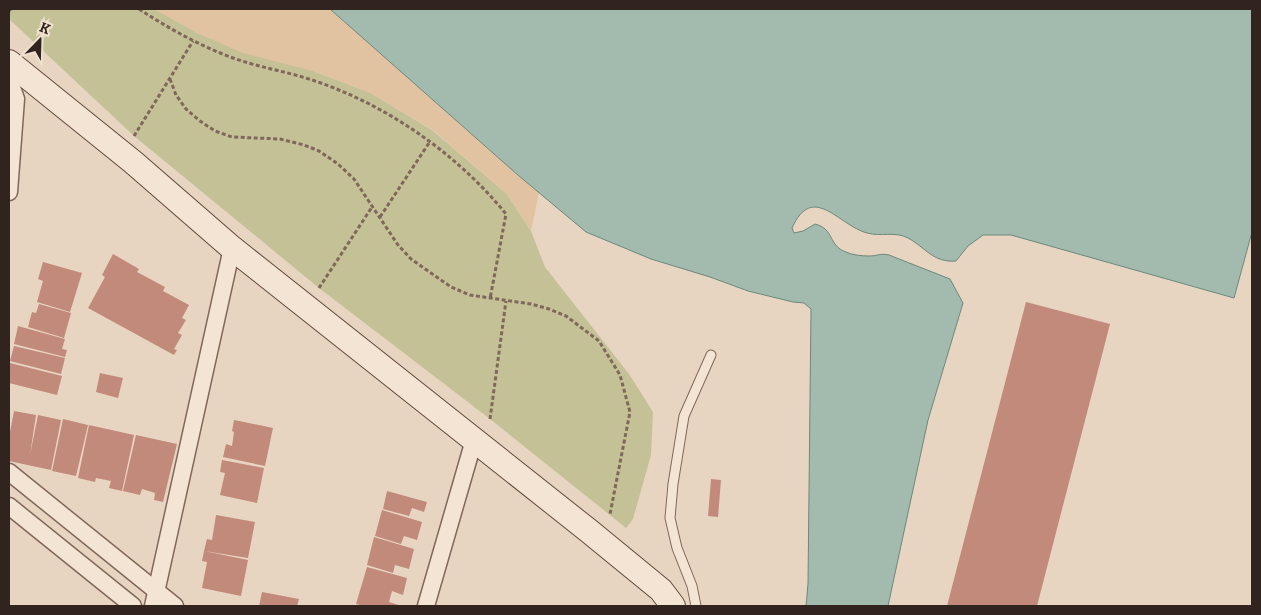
<svg xmlns="http://www.w3.org/2000/svg" width="1261" height="615" font-family="Bitter,serif">
  <style>
    .green { fill: #c5c197 }
    .sand { fill: #e2c3a1 }
    .water { fill: #a3bbaf; stroke: #6c887b }
    .building { fill: #c28a7b }
    .lines { fill: none; stroke-linecap: round; stroke-linejoin: round }
    .lane-casing { stroke: #80675b; stroke-width: 11 }
    .street-casing { stroke: #80675b; stroke-width: 19 }
    .secondary-casing { stroke: #61493e; stroke-width: 26 }
    .path { stroke: #80675b; stroke-width: 3; stroke-dasharray: 4 2.5; stroke-linecap: butt }
    .lane { stroke: #f4e4d3; stroke-width: 9 }
    .street { stroke: #f4e4d3; stroke-width: 16 }
    .secondary { stroke: #f4e4d3; stroke-width: 24 }
  </style>
  <rect width="100%" height="100%" fill="#e8d5c1"/>
  <path class="green" d="M9,9H154L159,12L371,93L432,130L507,194L531,231L545,267L629,374L653,412L651,455L633,519L626,528L490,419L319,288L134,136L9,19Z"/>
  <path class="sand" d="M154,9H330L539,193L531,231L507,194L433,130L371,93L313,71L243,53L197,33Z"/>
  <path class="water" d="M330,9H1252V232L1234,298L1011,235H983L968,246L956,261C933,263 925,247 908,238C895,231 881,237 867,233C838,225 813,182 792,228L794,233L803,231L815,224C835,229 828,246 846,252C852,255 862,256 869,256C877,256 880,253 889,255L950,279L963,303L928,420L888,606H806L808,584L811,309L804,303L793,302L748,291L710,277L651,259L586,232L519,176Z"/>
  <path class="building" d="M113,254L139,269L137,272L165,287L163,291L189,305L182,318L186,320L178,333L182,335L174,349L177,350L174,355L88,308L105,277L102,275Z
    M43,262L82,273L70,312L37,302L43,281L38,279Z
    M1026,302L1110,324L1037,606H947Z
    M39,304L71,313L64,338L28,327L32,312L36,313Z
    M18,326L65,339L62,349L67,350L65,357L14,344Z
    M14,346L65,358L61,374L10,361Z
    M10,363L62,376L57,395L9,383Z
    M100,373L123,378L118,398L96,392Z
    M14,411L36,415L30,455L38,415L61,420L51,470L9,461V437Z
    M63,419L88,425L76,476L52,471Z
    M234,420L273,428L265,466L223,457L226,444L232,446L234,432L232,431Z
    M89,425L134,435L122,491L109,488L111,481L96,478L95,482L78,478Z
    M136,435L177,444L163,502L154,500L155,493L142,489L140,495L123,491Z
    M222,460L264,468L257,503L220,495L225,473L220,472Z
    M711,479L721,480L718,517L708,516Z
    M387,491L427,502L424,512L412,508L409,516L383,509Z
    M382,510L422,522L417,540L404,536L401,544L375,536Z
    M216,515L255,522L248,558L204,551L207,539L212,540Z
    M374,537L414,549L409,569L395,565L393,573L367,565Z
    M204,551L248,560L241,596L202,588L207,562L202,561Z
    M367,567L407,578L403,595L392,591L389,602L402,606H364L356,604Z
    M262,592L299,599L297,606H259Z"/>
  <g class="lines">
    <defs>
      <path id="lane" d="M696,606L692,586L677,548L670,518L673,484L684,416L711,355"/>
      <path id="street" d="M9,79L16,99L9,192
        M9,472L175,606
        M9,506L133,606
        M153,606L232,248
        M426,606L474,440"/>
      <path id="secondary" d="M9,62L133,162L232,248L589,531L661,590L673,606"/>
    </defs>
    <use href="#lane" class="lane-casing"/>
    <use href="#street" class="street-casing"/>
    <use href="#secondary" class="secondary-casing"/>
    <path class="path" d="M139,9C168,28 200,46 233,58C261,68 290,72 318,82C390,107 458,155 506,214L490,299
      M9,11L11,9
      M170,79L176,95L186,109L200,121L215,131L232,137L280,139L304,145L319,151L338,164L354,179L398,245L411,259L451,287L470,295L531,304L549,309L566,316L599,341L620,375L630,412L610,514
      M134,136L193,41
      M380,217L429,143
      M319,288L372,207
      M490,419L506,301"/>
    <use href="#lane" class="lane"/>
    <use href="#street" class="street"/>
    <use href="#secondary" class="secondary"/>
  </g>
  <rect width="1261" height="615" fill="none" stroke="#31231d" stroke-width="20"/>
  <g transform="translate(40 40) rotate(23)" stroke="#f0e0d0" stroke-width="4" paint-order="stroke">
  <path d="M0-4L9 19L0 12L-9 19Z" fill="#31231d"/>
  <text y="-8" font-size="14" font-weight="bold" text-anchor="middle" fill="#31231d">K</text>
  </g>
</svg>
